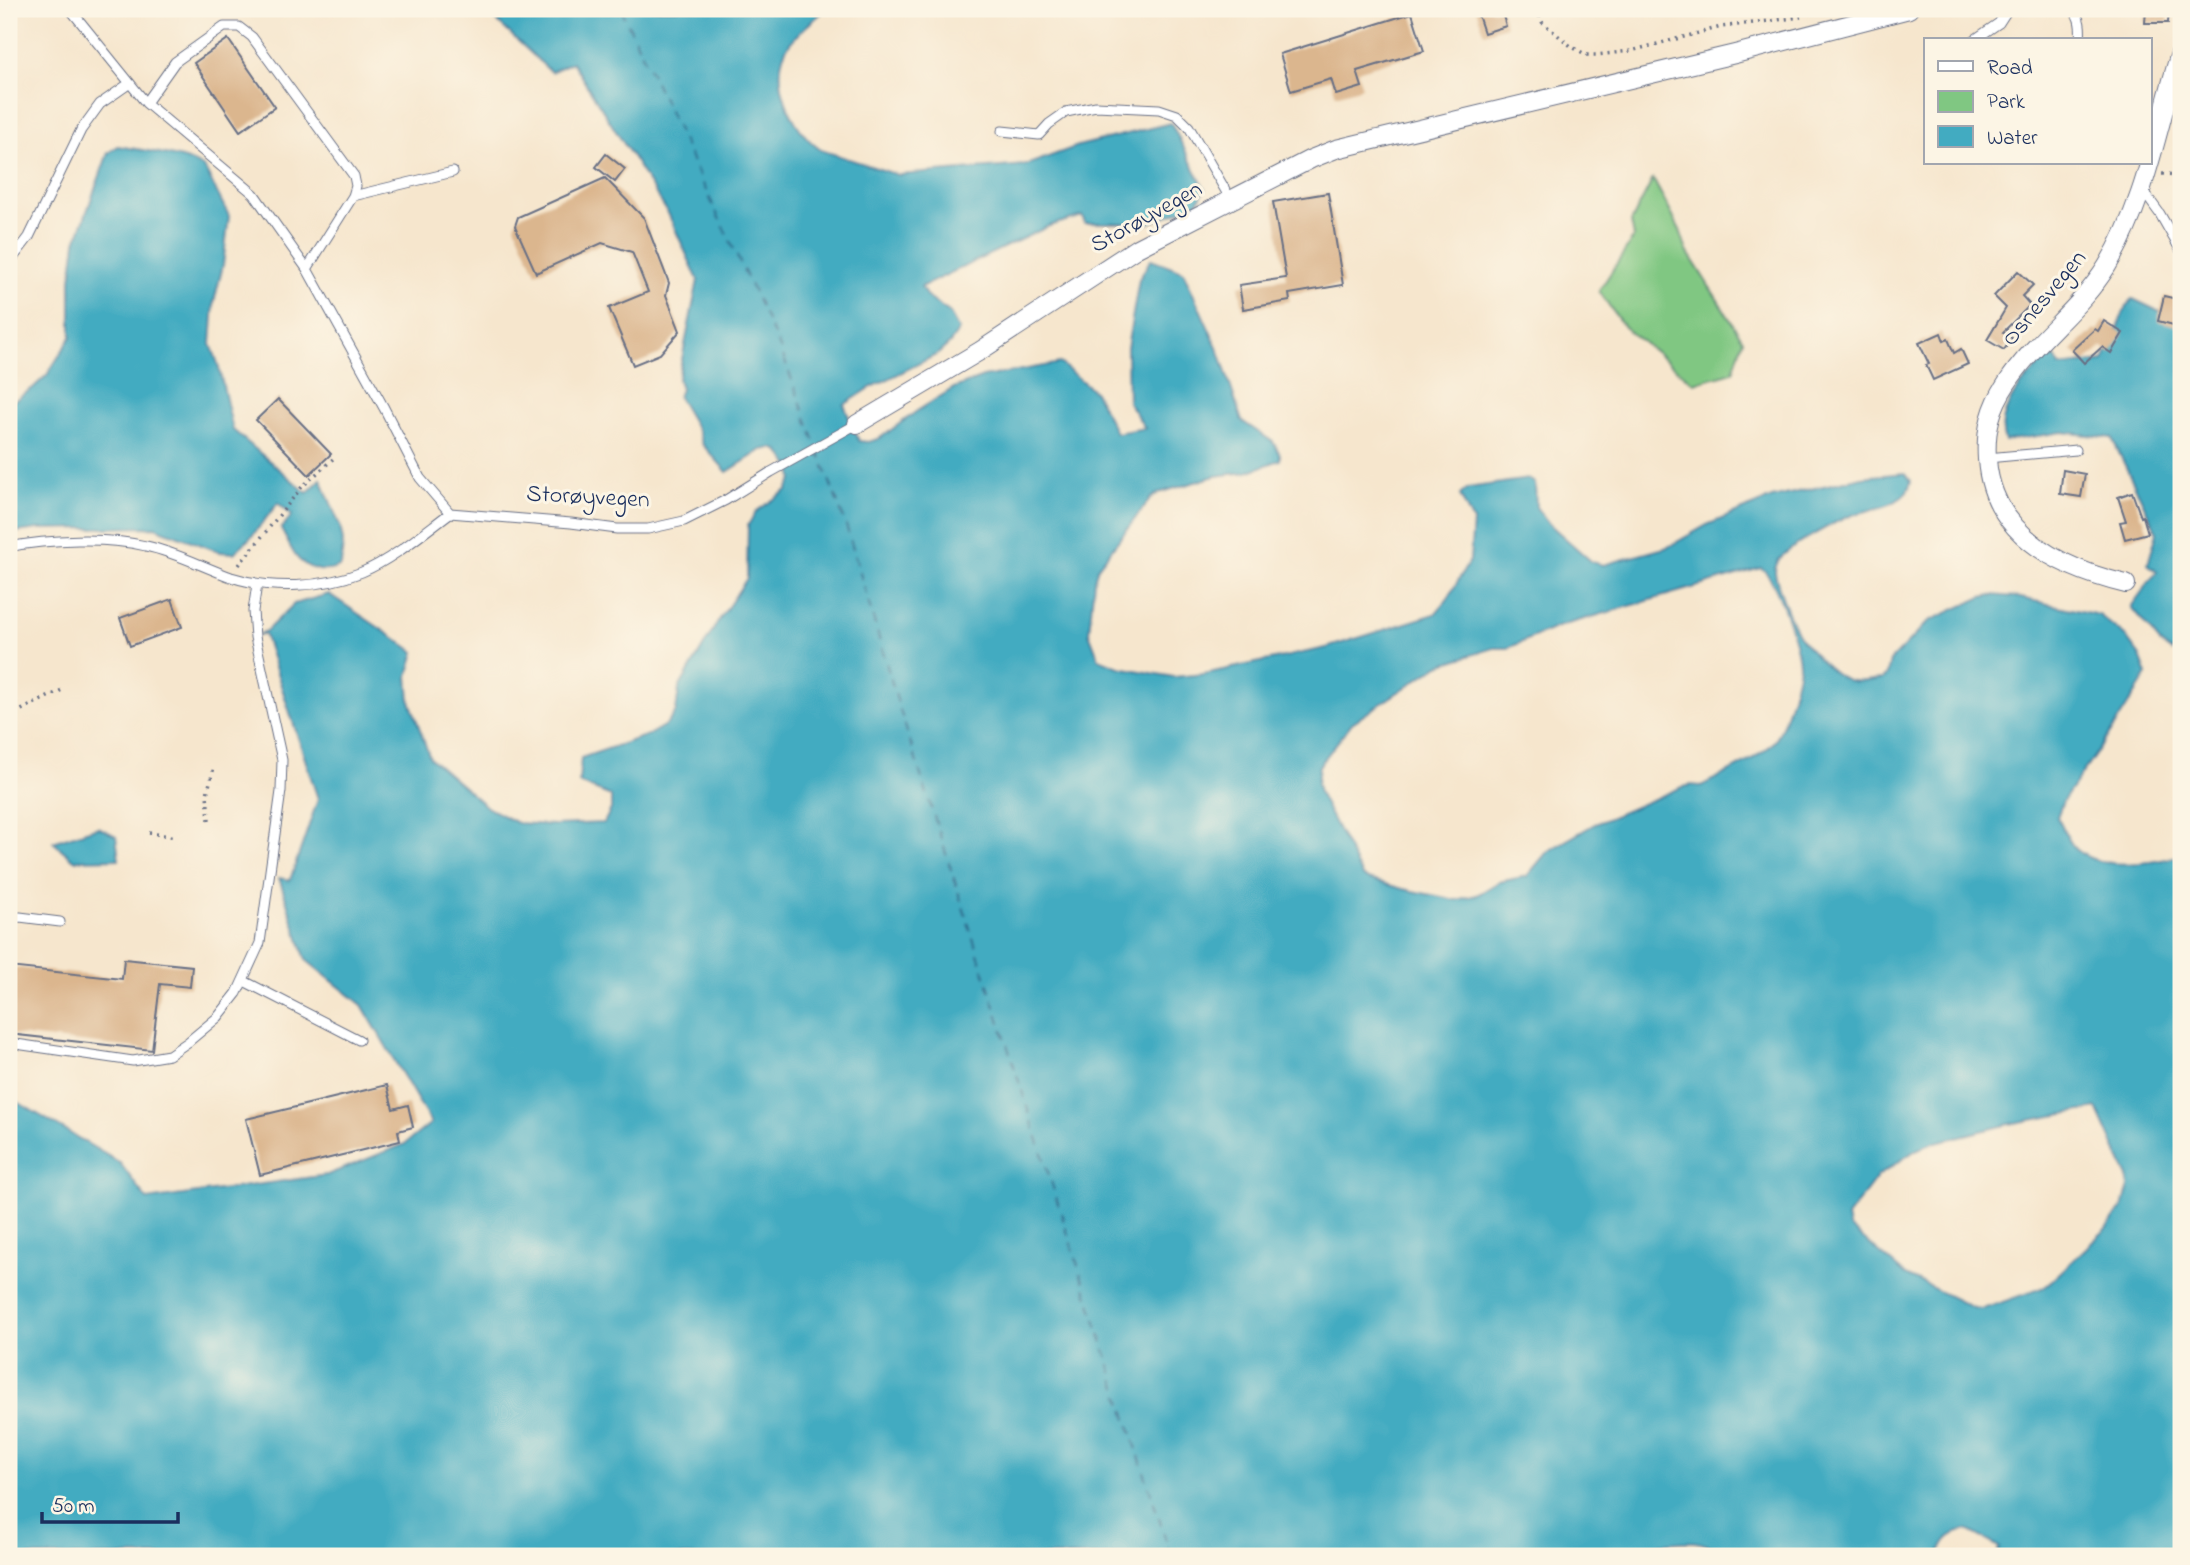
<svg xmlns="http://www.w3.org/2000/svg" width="2190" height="1565" font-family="'Indie Flower',sans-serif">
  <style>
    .green { fill: #80c782; stroke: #4e7b70; stroke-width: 2 }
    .water { fill: #42abc1; stroke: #2e6d90; stroke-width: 2; fill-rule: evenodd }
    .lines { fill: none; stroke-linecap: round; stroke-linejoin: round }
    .ferry { stroke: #295a81; stroke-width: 2; stroke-dasharray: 9 7; stroke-linecap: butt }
    .building { fill: #dbb68e }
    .service-casing { stroke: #686f85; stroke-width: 11 }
    .minor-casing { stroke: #686f85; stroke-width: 20 }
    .path { stroke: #686f85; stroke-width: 3.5; stroke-dasharray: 2 5; stroke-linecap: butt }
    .service { stroke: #fff; stroke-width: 9 }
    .minor { stroke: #fff; stroke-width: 18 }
    .labels { text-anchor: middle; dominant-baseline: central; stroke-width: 6; stroke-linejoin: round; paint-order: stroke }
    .street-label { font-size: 24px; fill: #1b2f5e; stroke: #fcf5e5 }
  </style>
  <rect width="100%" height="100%" fill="#fcf5e5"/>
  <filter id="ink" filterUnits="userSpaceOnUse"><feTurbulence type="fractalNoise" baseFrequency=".0143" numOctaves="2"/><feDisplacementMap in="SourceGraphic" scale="14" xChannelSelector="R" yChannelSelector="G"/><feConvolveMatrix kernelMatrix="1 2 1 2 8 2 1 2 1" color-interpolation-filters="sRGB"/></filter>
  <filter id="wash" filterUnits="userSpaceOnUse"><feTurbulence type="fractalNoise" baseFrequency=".00686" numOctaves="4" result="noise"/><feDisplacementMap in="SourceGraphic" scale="28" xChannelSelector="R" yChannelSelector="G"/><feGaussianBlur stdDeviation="1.57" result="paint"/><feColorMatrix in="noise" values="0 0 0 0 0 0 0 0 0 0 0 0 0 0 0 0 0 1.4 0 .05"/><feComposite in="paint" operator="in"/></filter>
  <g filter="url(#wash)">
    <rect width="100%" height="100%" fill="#f6e6cd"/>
    <path class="green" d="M1653,179L1680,230L1687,251L1743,340L1733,372L1694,383L1624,327L1599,291L1634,237L1631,222Z"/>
    <path class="water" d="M484,9H826C814,20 800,30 790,43C766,74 792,131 821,150L898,175L1026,165L1078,146L1171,123L1205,189L1197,204L1146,224L1137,226L1126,223H1085L1082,216L1049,226L921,287L927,297L949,312L959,330L950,343L938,354L870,388L844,405L859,441L869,442L880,438L917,411L954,388L983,377L1060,363L1095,392L1116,433L1145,428L1128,402L1127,348L1139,279L1151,259L1183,271L1219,351L1242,421L1273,442L1280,454V460L1247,472L1215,476L1159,493L1151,498L1098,567L1094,580L1089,633L1099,659L1119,667L1174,677L1204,674L1326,648L1435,614L1447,600L1470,560L1473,522L1460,495L1468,488L1528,479L1535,483L1536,507L1547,522L1592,562L1603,565L1668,547L1707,525L1772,498L1862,477L1905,473L1911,481C1906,508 1870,508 1850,516C1836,521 1784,550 1778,561C1777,564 1775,567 1775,571C1775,580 1793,628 1799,636C1808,648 1831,673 1845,679C1855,684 1871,680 1882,679L1887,675L1890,661L1929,621L1982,597L1992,595L2016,597L2099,615L2125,636L2140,656L2147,675L2109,735L2063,801L2057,817C2062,826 2067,838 2073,846C2096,873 2152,863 2181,856V1556H1997L1999,1547L1968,1530C1951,1533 1944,1539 1939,1556H1732C1723,1551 1711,1546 1701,1543C1683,1539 1624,1547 1609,1556H9V1097L120,1163L147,1200L327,1175L405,1144L431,1123L362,1005L306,960L279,878L290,880L318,799L264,633L258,635L267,630L294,604L329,594L415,652L408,676L410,701L430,758L488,808L517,823L554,825L604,823L611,809V796L579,783L581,758L648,735L667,724L676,711L679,688L716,625L747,578L748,525L757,511L787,490L793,478L791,468L783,456L778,450L772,448L762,450L727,472L702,444L698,431L678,397L681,389L678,379L698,280L668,213L572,62L551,72ZM1761,568C1775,576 1800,648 1799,666C1798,679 1782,734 1774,742C1757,760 1723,774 1701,786L1691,785L1680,788L1595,824L1548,851L1527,876L1499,882L1477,895L1456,900L1403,889L1365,878L1362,876L1319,793L1317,784L1319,766L1352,723L1439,665L1494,648H1508L1557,627ZM2097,1108L2128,1177L2129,1187L2122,1209L2104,1231L2045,1287L1983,1309L1973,1308L1906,1275L1849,1227L1847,1217L1878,1176L1916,1150L1936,1142L2014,1123Z
      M118,146C140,150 190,155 205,169L229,216L223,265L214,302L211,344L218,364L233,430L307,493L321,479L340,526L343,541L341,566C334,570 327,571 319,570C295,565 292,549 281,529L292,515L278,503L252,536L234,553L220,552L155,527L38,529L9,533V404L33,388L47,375L71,337V280L76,242L108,153Z
      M2133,299L2181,322V642L2172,652L2161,644L2131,607L2157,571L2148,564L2157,532L2112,438L2063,432L2005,441C1993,410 2027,377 2048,357H2055L2060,366L2104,361L2126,306Z
      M98,827L116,836L119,859L74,860L53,842Z"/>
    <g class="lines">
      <path class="ferry" d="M621,9L780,348L815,442
        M818,450L846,525L899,707L1171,1556"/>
    </g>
    <g id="blocks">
      <path class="building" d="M1476,9H1501L1506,26L1484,33Z
        M2146,9H2169L2168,23H2145Z
        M1412,13L1424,51L1357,71L1362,87L1336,95L1331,79L1291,91L1280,54Z
        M228,39L275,107L240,131L194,63Z
        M606,154L625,169L615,182L596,167Z
        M605,178L644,218L669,283L666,295L680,331L660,354L633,365L609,308L648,292L632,252L602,243L536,273L515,226L518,217Z
        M1328,193L1343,285L1289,294L1290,301L1243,309L1239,285L1286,278L1273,202Z
        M2018,271L2033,285L2022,296L2030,305L2003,332L2012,338L2004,350L1987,340L2006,308L1994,296Z
        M2164,296L2181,300V327L2158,321Z
        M2104,321L2123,333L2111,353L2102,347L2084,363L2072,350L2095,329L2098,331Z
        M1941,333L1944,341L1948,339L1954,353L1961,349L1968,364L1933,380L1926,365L1929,364L1919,343Z
        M278,399L331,454L309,475L256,420Z
        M2063,470L2085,474L2081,497L2060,494Z
        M2132,492L2141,517L2143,516L2148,533L2125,539L2120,522L2126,521L2118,497Z
        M172,599L182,627L130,646L120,618Z
        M124,959L192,966L190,987L160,984L152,1050L9,1034V967L122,979Z
        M387,1085L393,1109L408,1105L413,1127L398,1131L400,1141L260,1175L246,1119Z"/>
    </g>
  </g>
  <g filter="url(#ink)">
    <use href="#blocks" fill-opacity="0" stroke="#686f85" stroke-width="2"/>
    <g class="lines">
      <defs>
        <path id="service" d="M70,9L146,103L254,194L307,269L384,408L420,478L450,513
          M2072,9C2081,17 2081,29 2080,40
          M1974,40L1999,23L2008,9
          M146,103L175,62L224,27H239L252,37L354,176L356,186L353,196L307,269
          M1002,131L1039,135L1049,124L1066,112L1096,106L1159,109L1177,115L1189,127L1231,200
          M2141,188L2160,214L2181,251
          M353,196L453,172
          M9,263L29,237L81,130L100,104L130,83
          M1987,458L2076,450
          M9,547C48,539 108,537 146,546C175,552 203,567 231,577C271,590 323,588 362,572C393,559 423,533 450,513L571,523L617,529H648L684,521L726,500L771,472L857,424
          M9,918L20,917L60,922
          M244,981L359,1040
          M9,1043L133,1061L169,1055L188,1042L218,1017L237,993L260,943L281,791L282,760L255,637L253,611L257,584"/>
        <path id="minor" d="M857,424L980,351L1137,248L1311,159L1336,149L1735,54L1909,9
          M2126,584C2060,568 1992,535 1987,459C1985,430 1991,407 2007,383C2035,340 2080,310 2107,266C2147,200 2158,122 2181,50"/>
      </defs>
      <use href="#service" class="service-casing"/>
      <use href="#minor" class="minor-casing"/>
      <path class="path" d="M1536,9L1542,22L1572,47L1587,55H1596L1631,51L1721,27L1801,17
        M2162,174L2181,175
        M239,565L302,487L335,457
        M9,716L64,689
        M209,820L207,794L214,767
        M149,833L176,837"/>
      <use href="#service" class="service"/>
      <use href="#minor" class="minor"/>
    </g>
  </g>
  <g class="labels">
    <g class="street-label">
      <text transform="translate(1147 218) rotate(-29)">Storøyvegen</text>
      <text transform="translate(2045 299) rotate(-50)">Osnesvegen</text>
      <text transform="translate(588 498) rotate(3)">Storøyvegen</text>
    </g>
  </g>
  <rect width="2190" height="1565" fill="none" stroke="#fcf5e5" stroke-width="35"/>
  <rect x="1924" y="38" width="228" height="126" fill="#fcf5e5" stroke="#a2a6af" stroke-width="2"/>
  <rect x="1938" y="61" width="35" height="10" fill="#ffffff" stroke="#a2a6af" stroke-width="2"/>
  <text x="1987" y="74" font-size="21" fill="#1b2f5e">Road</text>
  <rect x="1938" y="91" width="35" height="21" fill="#80c782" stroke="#a2a6af" stroke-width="2"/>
  <text x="1987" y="108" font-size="21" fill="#1b2f5e">Park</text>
  <rect x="1938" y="126" width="35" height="21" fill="#42abc1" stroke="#a2a6af" stroke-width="2"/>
  <text x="1987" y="144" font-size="21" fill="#1b2f5e">Water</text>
  <path d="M42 1512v10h136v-10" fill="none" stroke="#1b2f5e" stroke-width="3.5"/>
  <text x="52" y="1512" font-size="21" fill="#1b2f5e" stroke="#fcf5e5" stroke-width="5" paint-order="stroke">50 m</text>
</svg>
